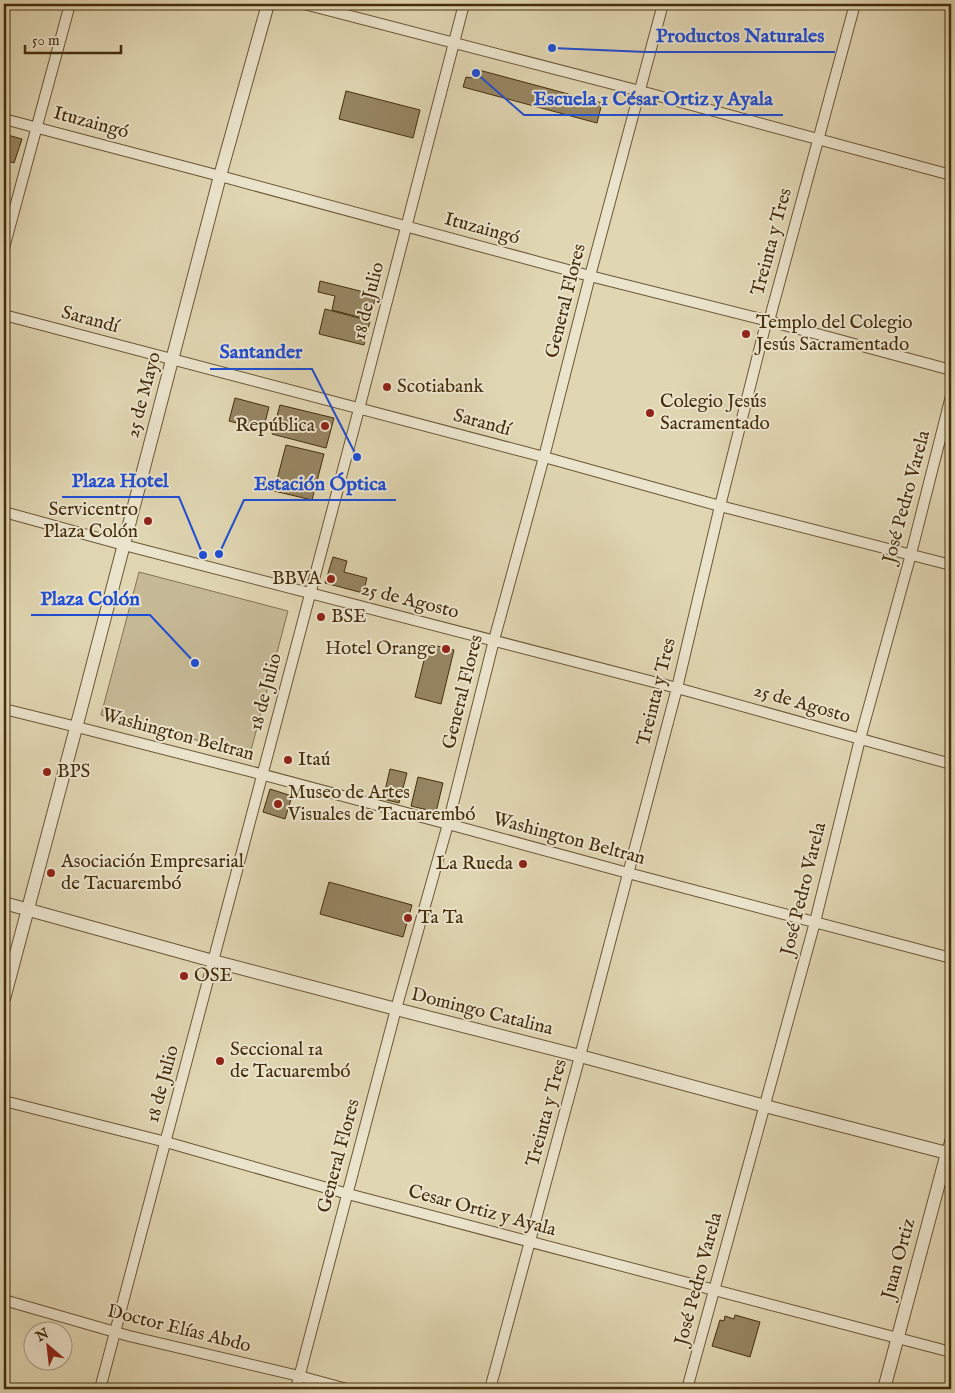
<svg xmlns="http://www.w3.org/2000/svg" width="955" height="1393" font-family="'IM FELL English',serif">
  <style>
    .green { fill: #c6b996; stroke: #867350 }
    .building { fill: #968562; stroke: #452d0b }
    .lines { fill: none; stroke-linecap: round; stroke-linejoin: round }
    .minor-casing { stroke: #6c5735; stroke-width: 12 }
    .tertiary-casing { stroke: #6c5735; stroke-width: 14 }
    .minor { stroke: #ebe4cd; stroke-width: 10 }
    .tertiary { stroke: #ebe4cd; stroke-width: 12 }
    .poi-dot { fill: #8f2418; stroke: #ebe4cd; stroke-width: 2 }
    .labels { text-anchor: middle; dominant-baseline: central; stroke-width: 4; stroke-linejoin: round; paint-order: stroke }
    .street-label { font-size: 19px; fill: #452d0b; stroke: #ebe4cd }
    .poi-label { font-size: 19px; fill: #452d0b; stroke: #ebe4cd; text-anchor: start }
    .leader { fill: none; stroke: #1d4ed8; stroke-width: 2 }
    .callout-dot { fill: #1d4ed8; stroke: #ebe4cd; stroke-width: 2 }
    .callout-label { font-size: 20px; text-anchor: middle; font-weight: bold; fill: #1d4ed8; stroke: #ebe4cd; stroke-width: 4; stroke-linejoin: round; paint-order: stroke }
  </style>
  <rect width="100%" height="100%" fill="#e0d6b2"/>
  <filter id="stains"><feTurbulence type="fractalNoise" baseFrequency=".004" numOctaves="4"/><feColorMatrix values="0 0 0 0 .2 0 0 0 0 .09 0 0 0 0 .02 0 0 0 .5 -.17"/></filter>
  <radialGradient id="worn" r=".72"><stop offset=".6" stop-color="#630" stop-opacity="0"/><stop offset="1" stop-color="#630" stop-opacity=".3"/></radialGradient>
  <path class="green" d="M139,572L288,611L250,754L101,715Z"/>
  <path class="building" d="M475,69L602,103L597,123L463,87L466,77L472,78Z
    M346,91L420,110L413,138L339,119Z
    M4,134L22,139L14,163L4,160Z
    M320,281L376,295L370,320L332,310L335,296L318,292Z
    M325,309L370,321L364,345L319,334Z
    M235,398L269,407L263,430L229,421Z
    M280,405L334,418L326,448L272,434Z
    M286,445L324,454L312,500L274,491Z
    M333,557L347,561L344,572L367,578L363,593L325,583Z
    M428,644L454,650L441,704L415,697Z
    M390,769L407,773L399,803L383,799Z
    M418,777L443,783L436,812L411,806Z
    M270,789L292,796L285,819L263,812Z
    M329,882L412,905L403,937L320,914Z
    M735,1315L760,1322L750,1357L712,1346L720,1320L724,1321L725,1316L734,1319Z
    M704,1384L725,1389H703Z"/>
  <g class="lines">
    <defs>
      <path id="minor" d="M304,4L640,91L951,175
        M4,119L220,176L590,276L769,321L951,370
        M4,248L70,4
        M4,315L544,457L720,506L951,565
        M4,512L124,545L677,688L951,764
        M4,709L77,727L249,771L448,824L628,873L951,958
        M4,1101L166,1142L348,1194L951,1352
        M947,1153L951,1138
        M4,1300L129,1336L299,1376L347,1389
        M100,1389L359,409L464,4
        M296,1389L396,1009L448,824L494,640L544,457L590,276L663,4
        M490,1389L580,1056L677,688L720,506L765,327L769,321L855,4
        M687,1389L815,922L860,739L911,554L951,396"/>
      <path id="tertiary" d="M4,903L213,961L396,1009L580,1056L765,1106L951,1154
        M4,999L81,709L220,176L268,4
        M884,1389L947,1153"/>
    </defs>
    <use href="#minor" class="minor-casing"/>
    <use href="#tertiary" class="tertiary-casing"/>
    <use href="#minor" class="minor"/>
    <use href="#tertiary" class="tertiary"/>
  </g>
  <g class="poi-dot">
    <circle cx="746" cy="334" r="5"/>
    <circle cx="387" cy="387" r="5"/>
    <circle cx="650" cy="413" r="5"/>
    <circle cx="325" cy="426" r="5"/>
    <circle cx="148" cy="521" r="5"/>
    <circle cx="331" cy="579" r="5"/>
    <circle cx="321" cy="617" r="5"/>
    <circle cx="446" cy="649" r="5"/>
    <circle cx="288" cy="760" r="5"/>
    <circle cx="47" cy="772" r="5"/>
    <circle cx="278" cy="804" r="5"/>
    <circle cx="523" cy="864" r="5"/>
    <circle cx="51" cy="873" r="5"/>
    <circle cx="408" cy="918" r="5"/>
    <circle cx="184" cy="976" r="5"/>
    <circle cx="220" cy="1061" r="5"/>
  </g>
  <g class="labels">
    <g class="street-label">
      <text transform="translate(91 123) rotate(15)">Ituzaingó</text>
      <text transform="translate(482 229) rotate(15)">Ituzaingó</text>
      <text transform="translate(772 242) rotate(-75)">Treinta y Tres</text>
      <text transform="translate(369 301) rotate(-76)">18 de Julio</text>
      <text transform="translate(566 301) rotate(-76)">General Flores</text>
      <text transform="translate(90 320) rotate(15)">Sarandí</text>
      <text transform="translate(144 395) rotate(-75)">25 de Mayo</text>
      <text transform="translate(482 423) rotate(15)">Sarandí</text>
      <text transform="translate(907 497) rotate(-75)">José Pedro Varela</text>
      <text transform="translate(410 601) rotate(14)">25 de Agosto</text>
      <text transform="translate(266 692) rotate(-75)">18 de Julio</text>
      <text transform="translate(463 692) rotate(-76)">General Flores</text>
      <text transform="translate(657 692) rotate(-76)">Treinta y Tres</text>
      <text transform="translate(802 704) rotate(16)">25 de Agosto</text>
      <text transform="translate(178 735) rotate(15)">Washington Beltran</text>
      <text transform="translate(569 839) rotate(15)">Washington Beltran</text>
      <text transform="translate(804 889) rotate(-76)">José Pedro Varela</text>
      <text transform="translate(482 1012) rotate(14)">Domingo Catalina</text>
      <text transform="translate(163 1084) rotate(-75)">18 de Julio</text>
      <text transform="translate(547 1113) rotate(-75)">Treinta y Tres</text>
      <text transform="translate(339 1156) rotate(-75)">General Flores</text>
      <text transform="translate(482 1211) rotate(15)">Cesar Ortiz y Ayala</text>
      <text transform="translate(899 1259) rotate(-75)">Juan Ortiz</text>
      <text transform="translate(699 1279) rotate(-75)">José Pedro Varela</text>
      <text transform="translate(179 1329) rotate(14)">Doctor Elías Abdo</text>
    </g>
    <g class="poi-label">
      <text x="756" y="323">Templo del Colegio<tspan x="756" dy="22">Jesús Sacramentado</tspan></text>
      <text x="397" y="387">Scotiabank</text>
      <text x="660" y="402">Colegio Jesús<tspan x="660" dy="22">Sacramentado</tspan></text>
      <text x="315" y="426" text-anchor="end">República</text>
      <text x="138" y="510" text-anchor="end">Servicentro<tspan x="138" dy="22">Plaza Colón</tspan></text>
      <text x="321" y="579" text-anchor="end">BBVA</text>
      <text x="331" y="617">BSE</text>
      <text x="436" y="649" text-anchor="end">Hotel Orange</text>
      <text x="298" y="760">Itaú</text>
      <text x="57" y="772">BPS</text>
      <text x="288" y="793">Museo de Artes<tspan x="288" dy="22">Visuales de Tacuarembó</tspan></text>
      <text x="61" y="862">Asociación Empresarial<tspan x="61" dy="22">de Tacuarembó</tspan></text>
      <text x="513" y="864" text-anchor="end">La Rueda</text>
      <text x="418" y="918">Ta Ta</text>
      <text x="194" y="976">OSE</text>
      <text x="230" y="1050">Seccional 1a<tspan x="230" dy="22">de Tacuarembó</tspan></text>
    </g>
  </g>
  <path class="leader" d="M552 48L646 52H835M476 73L524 115H783M357 457L312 369H210M203 555L179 497H62M219 554L244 500H396M195 663L150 615H31"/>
  <g class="callout-dot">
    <circle cx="552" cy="48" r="5"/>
    <circle cx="476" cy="73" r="5"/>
    <circle cx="357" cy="457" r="5"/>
    <circle cx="203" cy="555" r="5"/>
    <circle cx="219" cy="554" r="5"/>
    <circle cx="195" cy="663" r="5"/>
  </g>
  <g class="callout-label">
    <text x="740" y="42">Productos Naturales</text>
    <text x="653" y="105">Escuela 1 César Ortiz y Ayala</text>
    <text x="261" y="358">Santander</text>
    <text x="120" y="487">Plaza Hotel</text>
    <text x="320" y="490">Estación Óptica</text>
    <text x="90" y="605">Plaza Colón</text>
  </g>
  <rect width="955" height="1393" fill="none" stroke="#e0d6b2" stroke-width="20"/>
  <rect x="5" y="5" width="945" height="1383" fill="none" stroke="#452d0b" stroke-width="2.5"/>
  <rect x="10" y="10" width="935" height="1373" fill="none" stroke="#452d0b"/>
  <g transform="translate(48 1346) rotate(332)"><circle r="24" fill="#ebe4cd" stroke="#a99b7f"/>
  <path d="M0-4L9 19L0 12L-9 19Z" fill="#8f2418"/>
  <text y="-8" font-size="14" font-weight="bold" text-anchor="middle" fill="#452d0b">N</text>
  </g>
  <path d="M25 45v8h96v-8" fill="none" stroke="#452d0b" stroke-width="2.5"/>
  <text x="32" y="45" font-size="15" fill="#452d0b" stroke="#ebe4cd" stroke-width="4" paint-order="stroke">50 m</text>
  <rect width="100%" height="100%" filter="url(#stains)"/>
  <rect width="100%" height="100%" fill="url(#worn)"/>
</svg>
